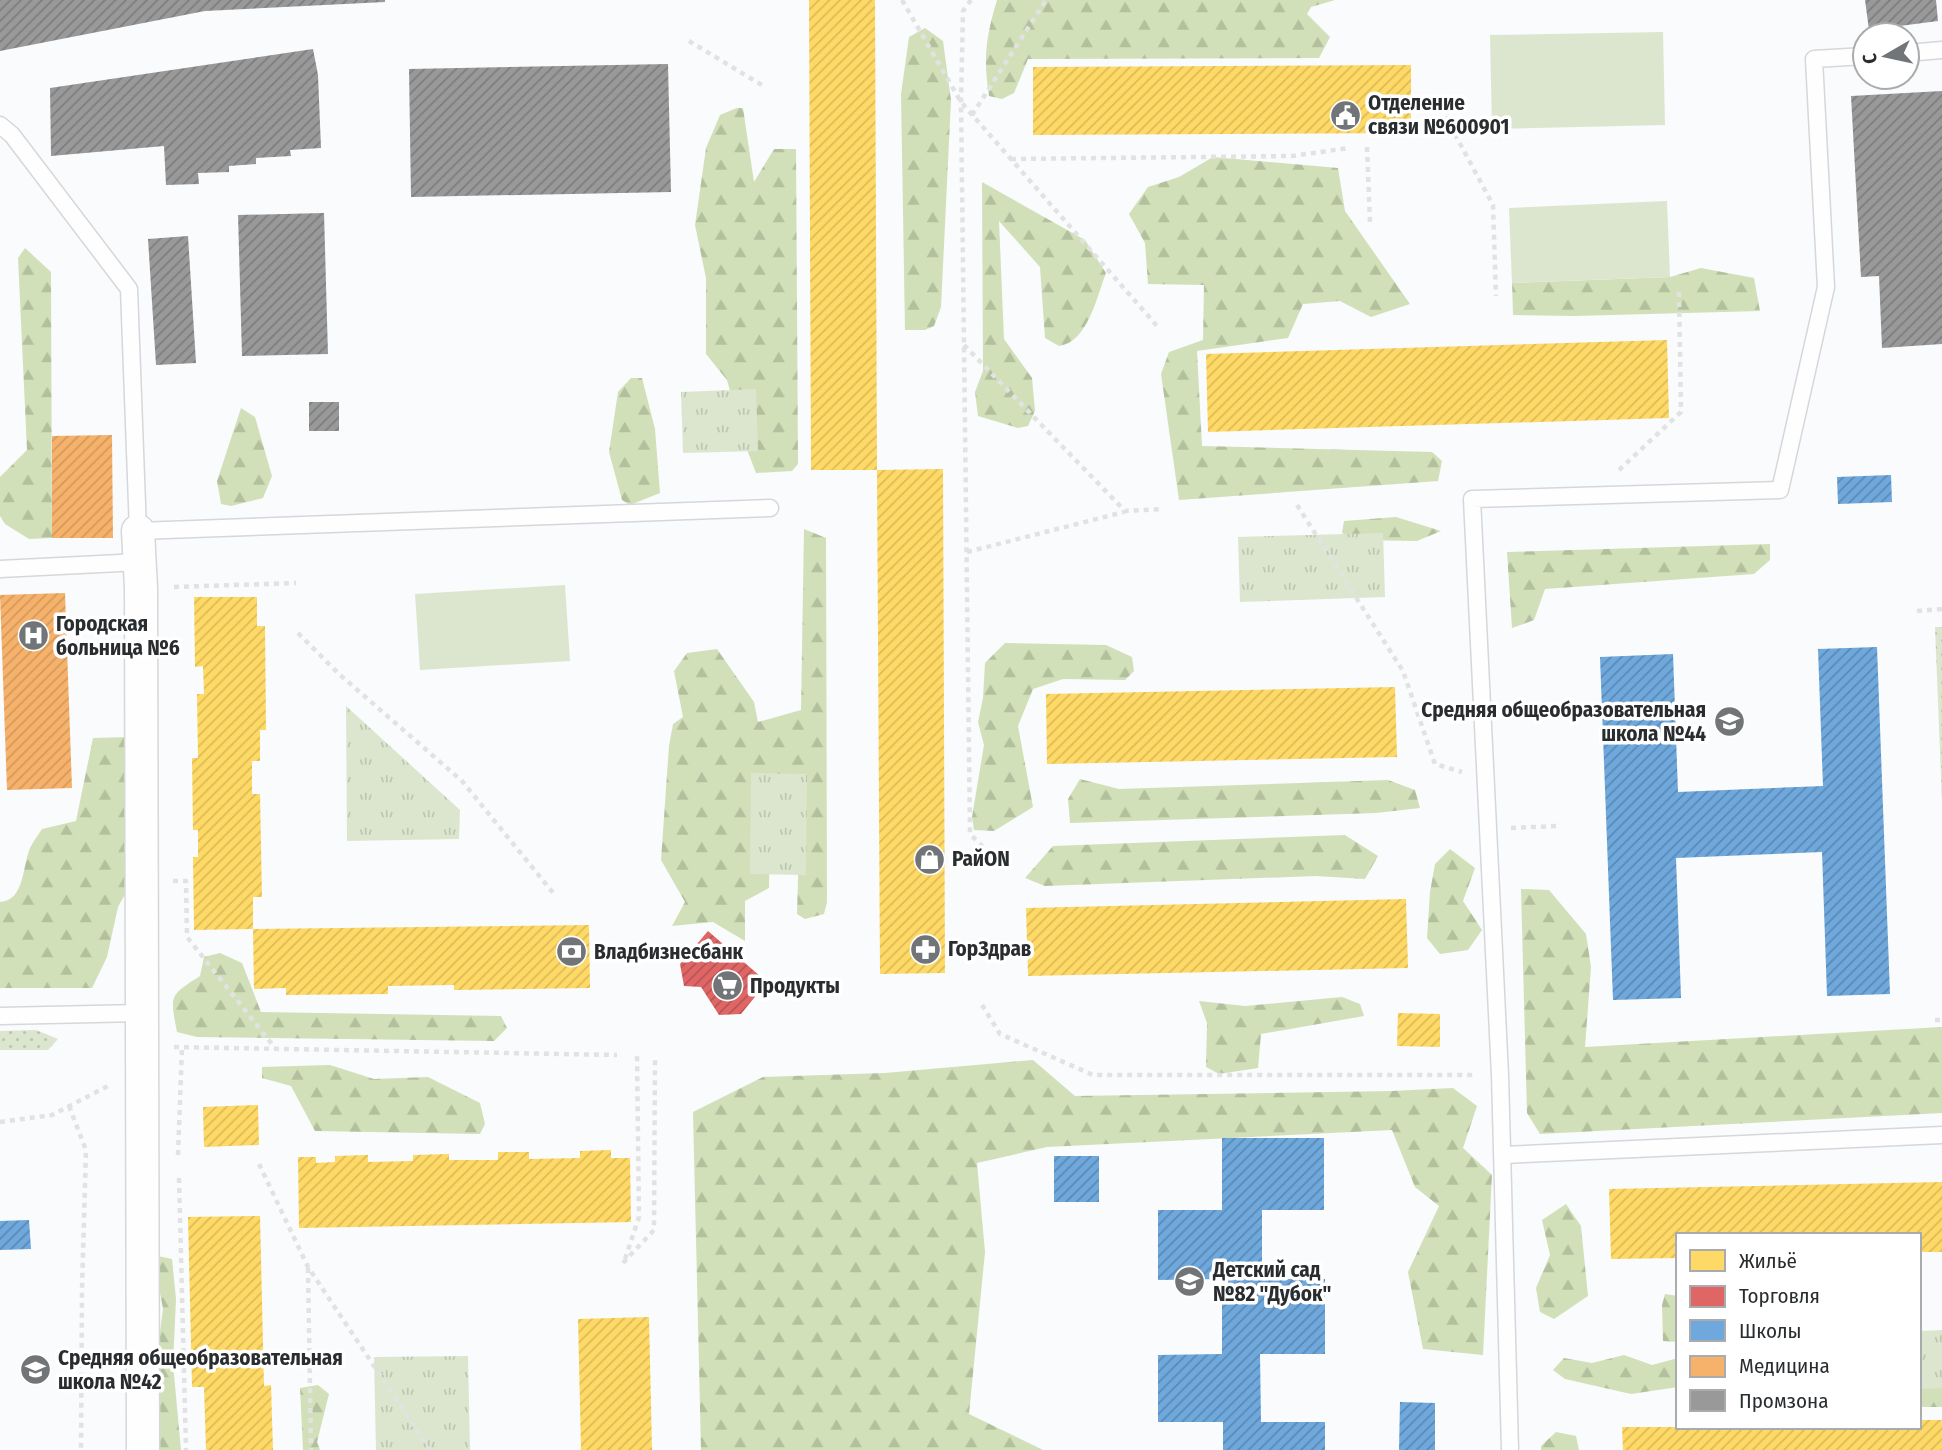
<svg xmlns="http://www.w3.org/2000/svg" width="1942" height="1450" font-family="'Fira Sans Condensed',sans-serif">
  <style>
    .grass { fill: url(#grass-dots) }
    .forest { fill: url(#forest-firs) }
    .park { fill: url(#park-tufts) }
    .pitch { fill: #dce6ce }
    .homes { fill: url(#homes-hatch) }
    .shops { fill: url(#shops-hatch) }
    .schools { fill: url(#schools-hatch) }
    .health { fill: url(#health-hatch) }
    .industry { fill: url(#industry-hatch) }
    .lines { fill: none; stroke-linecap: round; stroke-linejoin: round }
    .service-casing { stroke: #d5d7da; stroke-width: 19 }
    .minor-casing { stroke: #d5d7da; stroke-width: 35 }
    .path { stroke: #e2e2e3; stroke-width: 4.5; stroke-dasharray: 5 5; stroke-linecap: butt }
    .service { stroke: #fefeff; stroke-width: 16 }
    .minor { stroke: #fefeff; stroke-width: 32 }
    .labels { text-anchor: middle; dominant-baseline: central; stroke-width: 7; stroke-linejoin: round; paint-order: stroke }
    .poi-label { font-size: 21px; font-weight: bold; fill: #292d2f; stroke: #fff; text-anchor: start }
  </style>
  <defs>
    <pattern id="grass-dots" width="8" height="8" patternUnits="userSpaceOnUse" patternTransform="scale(1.75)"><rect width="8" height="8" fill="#dce6ce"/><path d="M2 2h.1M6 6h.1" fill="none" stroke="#bdc6b1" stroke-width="1.8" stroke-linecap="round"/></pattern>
    <pattern id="forest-firs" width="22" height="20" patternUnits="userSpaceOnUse" patternTransform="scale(1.75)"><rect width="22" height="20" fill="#d1e0b8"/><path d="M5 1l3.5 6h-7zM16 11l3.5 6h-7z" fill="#b3c09e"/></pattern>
    <pattern id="park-tufts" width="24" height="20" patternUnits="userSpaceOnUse" patternTransform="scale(1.75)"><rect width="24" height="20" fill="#dce6ce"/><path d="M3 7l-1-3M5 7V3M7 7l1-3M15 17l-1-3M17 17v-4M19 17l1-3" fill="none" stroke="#bdc6b1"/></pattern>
    <pattern id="homes-hatch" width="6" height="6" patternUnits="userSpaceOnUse" patternTransform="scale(1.75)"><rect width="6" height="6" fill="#ffd966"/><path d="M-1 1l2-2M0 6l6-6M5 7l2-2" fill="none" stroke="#dbbb59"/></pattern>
    <pattern id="shops-hatch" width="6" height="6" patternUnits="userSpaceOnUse" patternTransform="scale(1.75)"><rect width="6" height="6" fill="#e06666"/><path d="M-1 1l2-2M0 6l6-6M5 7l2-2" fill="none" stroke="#b65454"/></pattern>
    <pattern id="schools-hatch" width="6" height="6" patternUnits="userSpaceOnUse" patternTransform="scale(1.75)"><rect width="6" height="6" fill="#6fa8dc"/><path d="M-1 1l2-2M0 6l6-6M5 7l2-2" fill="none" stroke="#5b89b3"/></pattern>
    <pattern id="health-hatch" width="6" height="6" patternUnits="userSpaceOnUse" patternTransform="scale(1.75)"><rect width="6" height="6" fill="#f6b26b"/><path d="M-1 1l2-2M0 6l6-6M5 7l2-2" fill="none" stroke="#d3995d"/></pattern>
    <pattern id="industry-hatch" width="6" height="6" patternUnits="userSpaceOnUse" patternTransform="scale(1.75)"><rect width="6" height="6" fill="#999"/><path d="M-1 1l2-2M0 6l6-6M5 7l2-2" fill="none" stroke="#7d7d7d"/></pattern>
  </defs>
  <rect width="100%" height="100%" fill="#f9fbfd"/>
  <path class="grass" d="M1935,627H1942V802Z
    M36,1030L58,1039L48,1050H0V1031Z"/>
  <path class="forest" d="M997,0H1335L1311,7L1307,14L1330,37L1319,58L1028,59L1014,93L1002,99L989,96C983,57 986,37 997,0Z
    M925,28L943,41L951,100L941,307L934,326L925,330H905L901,94L909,37Z
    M737,108H743L754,182L774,149H796L798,464L792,471L756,473L746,447L727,380L706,354V278L695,225L706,148L720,115Z
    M1213,157L1338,168L1345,211L1410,304L1371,317L1340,301L1303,304L1288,338L1197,351L1202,446L1432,452L1442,461L1438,481L1179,500L1161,374L1169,352L1203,340L1204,285L1148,284L1145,243L1129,214L1148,187L1179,177Z
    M982,182L1085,240L1106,273C1097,296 1088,342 1059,346L1045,338L1040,267L999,221L1004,339L1032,378L1035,411L1028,426L1018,428L978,416L975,392L983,371Z
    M25,248L51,272L52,538L29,539L5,524L0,516V477L27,450L18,258Z
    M1701,268L1754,278L1760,311L1574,316L1513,315L1512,283L1670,277Z
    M631,378H642L655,429L660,493L630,505L622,500L609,452L618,392Z
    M241,408L255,417L272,476L263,498L231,506L221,504L217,481Z
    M1396,517L1441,531L1417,541L1356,540L1342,533L1344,521Z
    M804,529L826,538L827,902L824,914L805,919L797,914L800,810L770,813L769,888L745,901V941L713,922L672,926L685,902L661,860L669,746L673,724L683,717L674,671L687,653L717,649L754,702L758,722L801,710Z
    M1770,544V560L1754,574L1545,589L1534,620L1512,628L1507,552Z
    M1005,643L1106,645L1132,657L1134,671L1125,680L1063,679L1033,689L1018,726L1033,807L994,831L974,830L972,817L984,745L978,722L983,698L985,663Z
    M130,737L133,785L125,856L129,887L118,907L107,957L92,988H0V902C25,900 22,867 30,848C33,842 38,835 42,829L76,821L93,738Z
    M1080,779L1119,789L1388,780L1415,790L1420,808L1376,813L1070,823L1068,799Z
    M1345,835L1378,856L1365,879L1316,876L1045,886L1025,878L1053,846Z
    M1450,849L1475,868L1463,901L1482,930L1468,950L1440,954L1427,938L1430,892L1435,864Z
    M1521,889L1549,890L1586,934L1591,967L1585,1047L1942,1027V1113L1540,1134L1527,1113Z
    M220,953L242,963L261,1012L501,1016L507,1028L494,1041L197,1037L177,1032C170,995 169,996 200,976L204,957Z
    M1342,997L1360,1004L1364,1016L1261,1034L1258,1068L1219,1074L1206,1067L1207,1023L1199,1001L1245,1006Z
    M1033,1060L1075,1096L1392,1091L1453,1088L1477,1106L1463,1148L1492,1175L1483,1355L1423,1349L1408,1272L1439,1206L1415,1187L1392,1130L1047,1147L977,1163L985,1252L969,1414L1043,1450H701L693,1112L763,1077L885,1073Z
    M330,1065L374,1079L428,1077L480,1103L485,1124L480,1134L315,1131L291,1086L262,1078V1067Z
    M1566,1204L1581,1226L1588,1296L1554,1319L1540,1312L1536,1288L1550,1255L1542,1220Z
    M153,1255L172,1259L176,1299L173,1364L181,1450H157L156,1362L163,1309Z
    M1665,1294L1678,1296V1342L1663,1341L1662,1305Z
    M1624,1355L1652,1365L1678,1358V1387L1631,1394L1565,1379L1553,1370L1564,1358L1592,1363Z
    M1942,1372V1407H1919V1376Z
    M318,1385L329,1394L317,1442L320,1450H303L300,1388Z
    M1556,1432L1576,1436L1579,1450H1541V1446Z"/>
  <path class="park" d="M756,389L758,451L683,453L681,392Z
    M1383,533L1385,597L1240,602L1238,537Z
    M346,706L460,810L459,839L347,841Z
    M751,773L807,774L806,875L750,874Z
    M1942,1330V1388L1919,1389V1331Z
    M468,1356L470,1450H376L374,1357Z"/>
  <path class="pitch" d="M1663,32L1665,125L1492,129L1490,35Z
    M1667,201L1670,277L1512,283L1509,208Z
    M565,585L570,661L420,670L415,594Z"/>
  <path class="homes" d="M809,0H875L877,470H811Z
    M1411,65V133L1033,135V67Z
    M1667,340L1669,418L1208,432L1206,354Z
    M943,469L945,973L880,974L877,470Z
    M194,597H257V626H265L266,730H260V761H252V794H260L262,897H253V929L194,930L193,857H198V830H193L192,758H198L197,694H204L203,666L195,667Z
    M1395,687L1397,757L1047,764L1046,694Z
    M1406,899L1408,968L1028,976L1026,908Z
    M589,925L590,988L454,990V985L388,986V994L286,995V988L254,989L253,929Z
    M1398,1013L1440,1014V1047L1397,1046Z
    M258,1105L259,1145L204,1147L203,1107Z
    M611,1150V1158H630L631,1222L299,1228L298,1157H316V1163L335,1162V1156L368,1155V1162L413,1161V1155L449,1154V1160H498V1152H529V1159L580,1158V1151Z
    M1942,1182V1252H1919V1235H1678V1258L1611,1259L1609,1189Z
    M260,1216L264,1386L271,1385L273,1450H206L204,1387H192L188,1217Z
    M649,1317L652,1450H581L578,1319Z
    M1919,1420H1942V1450H1623L1622,1427H1919Z"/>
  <path class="shops" d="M708,931L767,982L741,1014L719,1015L701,987L684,986L680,964Z"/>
  <path class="schools" d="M1891,475L1892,502L1838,504L1837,477Z
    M1877,647L1890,994L1827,996L1822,852L1676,858L1681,998L1613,1000L1600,657L1673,654L1678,792L1823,786L1818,649Z
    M1222,1138H1324V1210H1262V1279H1325V1354H1260L1261,1422H1325V1450H1223V1422H1158V1355L1222,1354V1279L1158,1280V1210H1222Z
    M1054,1156H1099V1202H1054Z
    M29,1220L31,1249L0,1250V1221Z
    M1400,1402L1435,1403V1450H1399Z"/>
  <path class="health" d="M112,435L113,538H52V436Z
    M65,593L72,788L7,790L0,595Z"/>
  <path class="industry" d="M0,0H385V2L205,11L0,51Z
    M1865,0H1936L1938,21L1869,30Z
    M313,49L318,75L321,148L290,150L291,156L256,158V164L229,166V172L198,173L199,184L166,185L164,146L51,156L50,88Z
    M668,64L671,192L411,197L409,69Z
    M1942,91V344L1882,348L1879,276L1861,277L1851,96Z
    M324,213L328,354L242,356L238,215Z
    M188,236L196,363L156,365L148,239Z
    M309,402H339V431H309Z"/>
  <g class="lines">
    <defs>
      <path id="service" d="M1907,53L1942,50
        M0,125L12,135L129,289L138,531L770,508
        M0,569L140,562
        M0,1016L141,1013
        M1503,1155L1942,1135
        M1510,1450L1500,1075L1472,499L1780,490L1826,287L1814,59L1865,56"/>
      <path id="minor" d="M138,531L141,588L143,1450"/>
    </defs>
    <use href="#service" class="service-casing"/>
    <use href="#minor" class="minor-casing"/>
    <path class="path" d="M902,0L961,102L1157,326
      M971,0L963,11L961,102L970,834L983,847
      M689,41L765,87
      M1436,99L1493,205L1496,296
      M972,115L1046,0
      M1367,147L1370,223
      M1011,159L1292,156L1349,148
      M964,345L1125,511L1162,509
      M1619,470L1681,412L1679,292
      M1297,505L1403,671L1435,764L1462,772
      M967,552L1124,512
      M174,587L296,583
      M1917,611L1942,609
      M298,633L339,674L462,781L554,894
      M1511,828L1556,826
      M173,881H186L187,937L275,1048
      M982,1005L1000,1034L1093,1075H1474
      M1935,1020H1942
      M174,1047L617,1055
      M69,1106L86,1150L82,1289L81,1450
      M0,1122L52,1115L110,1085
      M178,1155L182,1047
      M259,1164L308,1267L430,1450
      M179,1178L186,1450
      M625,1259L639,1217L637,1056
      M623,1263L654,1230L655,1056
      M308,1268L311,1450"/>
    <use href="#service" class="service"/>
    <use href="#minor" class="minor"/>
  </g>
  <defs>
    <symbol id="civic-disc" viewBox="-11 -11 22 22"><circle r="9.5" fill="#727577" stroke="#fff"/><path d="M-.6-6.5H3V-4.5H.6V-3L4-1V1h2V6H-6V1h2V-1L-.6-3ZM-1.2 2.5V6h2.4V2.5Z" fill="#fff"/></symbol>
    <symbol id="hospital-disc" viewBox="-11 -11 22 22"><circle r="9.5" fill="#727577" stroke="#fff"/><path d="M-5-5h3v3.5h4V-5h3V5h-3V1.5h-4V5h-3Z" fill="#fff"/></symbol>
    <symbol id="school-disc" viewBox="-11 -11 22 22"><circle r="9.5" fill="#727577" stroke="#fff"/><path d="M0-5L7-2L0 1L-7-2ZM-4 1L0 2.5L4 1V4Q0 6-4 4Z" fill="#fff"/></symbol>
    <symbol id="shop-disc" viewBox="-11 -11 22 22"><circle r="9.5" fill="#727577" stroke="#fff"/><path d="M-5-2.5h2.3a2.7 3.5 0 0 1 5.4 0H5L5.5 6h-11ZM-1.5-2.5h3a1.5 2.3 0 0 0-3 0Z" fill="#fff"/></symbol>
    <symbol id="pharmacy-disc" viewBox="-11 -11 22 22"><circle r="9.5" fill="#727577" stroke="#fff"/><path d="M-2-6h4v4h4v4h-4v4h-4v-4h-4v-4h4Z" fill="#fff"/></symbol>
    <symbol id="bank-disc" viewBox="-11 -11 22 22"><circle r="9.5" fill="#727577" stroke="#fff"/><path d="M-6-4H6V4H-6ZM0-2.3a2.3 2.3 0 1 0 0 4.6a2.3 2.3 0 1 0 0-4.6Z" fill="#fff"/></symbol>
    <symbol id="supermarket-disc" viewBox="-11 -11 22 22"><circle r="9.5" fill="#727577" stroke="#fff"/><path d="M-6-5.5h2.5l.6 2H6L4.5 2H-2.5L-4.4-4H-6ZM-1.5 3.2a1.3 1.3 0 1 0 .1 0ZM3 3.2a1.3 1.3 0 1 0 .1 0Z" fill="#fff"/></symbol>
  </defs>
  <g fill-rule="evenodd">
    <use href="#civic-disc" x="1328" y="98" width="35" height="35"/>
    <use href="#hospital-disc" x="16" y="618" width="35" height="35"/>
    <use href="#school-disc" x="1712" y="704" width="35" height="35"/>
    <use href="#shop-disc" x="912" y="842" width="35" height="35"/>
    <use href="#pharmacy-disc" x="908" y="932" width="35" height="35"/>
    <use href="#bank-disc" x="554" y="934" width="35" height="35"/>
    <use href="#supermarket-disc" x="710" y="968" width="35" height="35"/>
    <use href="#school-disc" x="1172" y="1264" width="35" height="35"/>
    <use href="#school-disc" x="18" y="1352" width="35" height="35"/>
  </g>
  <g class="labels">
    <g class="poi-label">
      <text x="1368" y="103">Отделение<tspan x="1368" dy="24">связи №600901</tspan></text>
      <text x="56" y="624">Городская<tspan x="56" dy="24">больница №6</tspan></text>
      <text x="1706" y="710" text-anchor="end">Средняя общеобразовательная<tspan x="1706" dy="24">школа №44</tspan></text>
      <text x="952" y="859">РайON</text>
      <text x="948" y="949">ГорЗдрав</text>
      <text x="594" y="952">Владбизнесбанк</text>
      <text x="750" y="986">Продукты</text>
      <text x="1213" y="1270">Детский сад<tspan x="1213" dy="24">№82 "Дубок"</tspan></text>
      <text x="58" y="1358">Средняя общеобразовательная<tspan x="58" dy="24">школа №42</tspan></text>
    </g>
  </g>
  <rect x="1676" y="1233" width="245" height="196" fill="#ffffff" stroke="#a9abac" stroke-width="2"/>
  <rect x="1690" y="1250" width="35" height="21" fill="#ffd966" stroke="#a9abac" stroke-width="2"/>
  <text x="1739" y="1268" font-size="21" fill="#292d2f">Жильё</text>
  <rect x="1690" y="1286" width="35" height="21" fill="#e06666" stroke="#a9abac" stroke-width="2"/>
  <text x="1739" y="1303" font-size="21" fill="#292d2f">Торговля</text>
  <rect x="1690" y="1320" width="35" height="21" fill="#6fa8dc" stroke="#a9abac" stroke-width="2"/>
  <text x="1739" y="1338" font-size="21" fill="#292d2f">Школы</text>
  <rect x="1690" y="1356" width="35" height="21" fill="#f6b26b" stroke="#a9abac" stroke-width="2"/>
  <text x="1739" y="1373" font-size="21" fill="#292d2f">Медицина</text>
  <rect x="1690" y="1390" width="35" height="21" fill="#999999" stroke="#a9abac" stroke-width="2"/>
  <text x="1739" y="1408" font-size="21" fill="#292d2f">Промзона</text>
  <g transform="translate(1886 56) rotate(261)"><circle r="33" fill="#ffffff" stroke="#a9abac" stroke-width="2"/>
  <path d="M0-5L12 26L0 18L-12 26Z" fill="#727577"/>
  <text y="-10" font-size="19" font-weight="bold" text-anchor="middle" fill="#292d2f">С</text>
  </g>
</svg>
